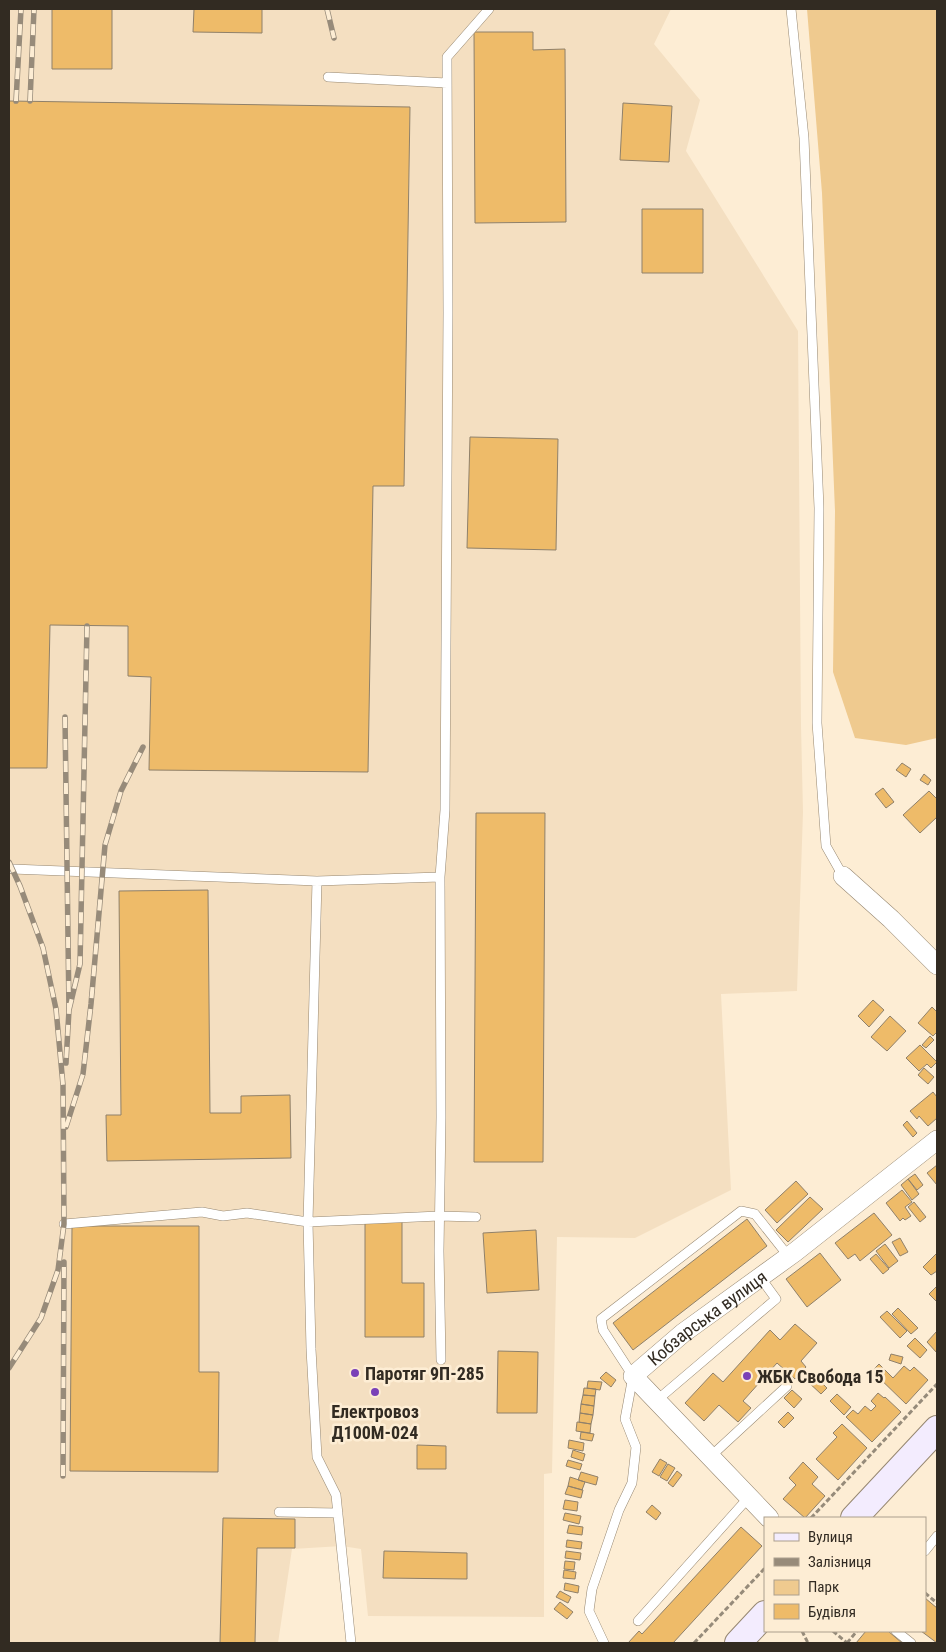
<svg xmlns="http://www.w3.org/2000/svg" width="946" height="1652" font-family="'Roboto Condensed',sans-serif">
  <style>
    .built { fill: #f4dfc1 }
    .green { fill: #efca8f }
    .building { fill: #eebb69; stroke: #8f806a }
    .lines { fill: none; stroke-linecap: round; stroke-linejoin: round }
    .lane-casing { stroke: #968771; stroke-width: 10 }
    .street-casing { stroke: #968771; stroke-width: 20 }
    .secondary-casing { stroke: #968771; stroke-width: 28 }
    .path { stroke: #968b7a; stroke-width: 3; stroke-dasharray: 5 2.5; stroke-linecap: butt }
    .lane { stroke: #fff; stroke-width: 9 }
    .street { stroke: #fff; stroke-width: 19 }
    .secondary { stroke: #f3ecfe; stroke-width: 26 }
    .rail-casing { stroke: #978b7a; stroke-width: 5.5 }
    .rail { stroke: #fdedd4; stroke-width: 4; stroke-dasharray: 11; stroke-linecap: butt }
    .poi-dot { fill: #7a41b7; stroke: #fdedd4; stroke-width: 2 }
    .labels { text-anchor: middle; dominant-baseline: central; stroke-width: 5; stroke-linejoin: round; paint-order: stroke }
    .street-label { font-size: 18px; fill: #322b22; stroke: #fdedd4 }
    .poi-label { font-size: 18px; font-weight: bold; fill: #322b22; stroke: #fdedd4; text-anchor: start }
  </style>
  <rect width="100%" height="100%" fill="#fdedd4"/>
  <path class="built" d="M9,9H671L654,44L700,100L686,151L798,331L801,726L803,812L797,991L721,994L731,1190L635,1238L557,1237L552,1473L544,1474V1617L368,1616L361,1549L342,1546L292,1549L278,1643H9Z"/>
  <path class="green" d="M807,9H937V738L906,745L855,738L833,672L835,511L822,193Z"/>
  <path class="building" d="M52,9H112V69H52Z
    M194,9H262V33L193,32Z
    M474,32H533V50L565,49L566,222L475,223Z
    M9,101L410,107L404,486H373L368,772L149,770L151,677L128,676V626L50,625L47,768H9Z
    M623,103L672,106L669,162L620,160Z
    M642,209H703V273H642Z
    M470,437L558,439L556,550L467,548Z
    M902,763L911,769L906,777L896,770Z
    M924,774L931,780L928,785L920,780Z
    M883,788L894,802L886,808L875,794Z
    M929,791L937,799V817L920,833L903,815Z
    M476,813H545L543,1162H474Z
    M208,890L210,1113H241V1096L290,1095L291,1158L107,1161L106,1115H121L119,891Z
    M873,1000L884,1010L869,1027L858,1016Z
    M932,1007L937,1012V1032L933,1036L918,1023Z
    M890,1016L906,1031L887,1051L871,1037Z
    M930,1036L934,1040L926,1048L922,1045Z
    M920,1045L937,1062L931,1068L927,1064L919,1071L906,1058Z
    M924,1068L934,1077L928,1084L918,1075Z
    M933,1092L937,1097V1118L928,1126L919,1116L917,1119L910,1111Z
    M907,1121L917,1133L913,1137L903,1125Z
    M937,1165V1185L927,1173Z
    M915,1174L923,1185L917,1190L908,1179Z
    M908,1179L919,1194L912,1200L901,1185Z
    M796,1181L808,1194L777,1223L765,1210Z
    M902,1190L912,1202L905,1207L911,1216L905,1220L903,1218L900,1221L886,1203Z
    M810,1197L823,1209L788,1242L776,1230Z
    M914,1202L926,1217L920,1222L908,1207Z
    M874,1213L892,1235L860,1261L855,1254L848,1259L835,1243Z
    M747,1219L767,1246L633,1350L613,1323Z
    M365,1220H402V1283H424V1337H365Z
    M72,1226H199V1372H219L218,1472L70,1471Z
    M536,1230L539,1290L487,1293L483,1233Z
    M900,1238L908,1252L900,1256L892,1242Z
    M885,1244L898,1261L889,1268L876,1251Z
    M820,1253L841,1280L807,1307L786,1279Z
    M937,1253V1271L931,1275L923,1267Z
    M876,1254L889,1269L883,1274L870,1259Z
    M937,1286V1302L929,1294Z
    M898,1308L918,1328L911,1334L892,1314Z
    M887,1311L907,1331L900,1338L880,1317Z
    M795,1324L817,1343L801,1361L806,1367L795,1379L777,1363L743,1401L751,1408L738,1422L719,1405L704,1421L685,1403L713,1373L723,1382L770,1330L780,1340Z
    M937,1331V1353L927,1342Z
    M915,1338L927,1350L920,1358L907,1346Z
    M498,1351L538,1352L537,1413H497Z
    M891,1354L903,1357L901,1364L889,1360Z
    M879,1364L893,1378L904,1366L910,1371L914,1367L928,1380L906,1404L872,1371Z
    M606,1372L616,1380L611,1387L600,1378Z
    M813,1374L827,1388L821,1394L807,1381Z
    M588,1381L602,1382L600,1390L587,1388Z
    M584,1388L596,1389L595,1396L583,1395Z
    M792,1390L802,1399L794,1408L784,1398Z
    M878,1393L884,1398L885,1397L901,1412L872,1442L846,1417L853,1410L858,1414L865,1406L871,1411L876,1406L871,1401Z
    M837,1394L851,1407L844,1415L830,1401Z
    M583,1395L595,1396L594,1406L581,1404Z
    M581,1404L594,1406L593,1415L580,1413Z
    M788,1412L794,1418L784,1428L778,1422Z
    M580,1413L593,1415L591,1424L579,1422Z
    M577,1422L591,1424L590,1433L576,1431Z
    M842,1424L867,1448L838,1480L816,1459L837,1437L833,1433Z
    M581,1432L594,1434L592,1441L580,1439Z
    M569,1440L584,1443L583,1451L568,1448Z
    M417,1445L446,1446V1469H417Z
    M573,1450L585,1454L583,1461L571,1457Z
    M660,1459L667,1463L659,1476L652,1472Z
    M568,1460L582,1464L580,1470L566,1466Z
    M803,1462L818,1477L812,1484L825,1496L805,1518L783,1499L796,1485L789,1478Z
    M668,1464L675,1468L667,1481L660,1477Z
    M677,1471L682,1475L673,1487L668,1483Z
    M581,1472L598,1477L596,1485L578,1480Z
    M570,1477L585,1482L582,1490L568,1486Z
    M568,1486L583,1490L581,1498L565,1494Z
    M565,1500L578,1502L577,1511L563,1509Z
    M652,1505L661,1513L656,1520L646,1512Z
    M565,1513L581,1516L579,1524L563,1520Z
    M223,1518L295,1519V1548H257L255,1643H220Z
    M569,1525L583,1527L582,1535L567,1533Z
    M741,1527L762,1546L673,1643H628L639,1631L642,1634Z
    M567,1540L582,1542L581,1549L566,1547Z
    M384,1551L467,1553V1579L383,1578Z
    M566,1551L581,1553L580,1560L565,1558Z
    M565,1561L575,1562L574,1570L564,1569Z
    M564,1570L576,1572L575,1579L563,1578Z
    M565,1583L579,1586L578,1593L564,1590Z
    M560,1591L571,1597L568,1603L556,1597Z
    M925,1598L937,1608V1643L921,1631H925Z
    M560,1602L573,1612L567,1619L554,1609Z
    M866,1631H888L902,1643H856Z"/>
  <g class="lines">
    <defs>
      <path id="lane" d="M791,9L804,138L819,508L817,723L826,846L843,876
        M328,77L447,83
        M12,869L317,881
        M440,877L441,1117L439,1251L441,1360
        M64,1224L202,1212L223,1216L247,1213L308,1222L439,1216L476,1217
        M656,1401L776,1299L760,1277
        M710,1457L787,1386
        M279,1512L338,1513
        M925,1551L937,1536
        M638,1621L749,1497
        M896,1631L911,1643
        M351,1643L336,1495L317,1457L311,1349L308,1222L317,881L440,877L445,810L448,312L447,57L489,9
        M604,1643L589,1611L592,1589L619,1510L632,1483L636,1447L625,1419L633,1376L603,1330L601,1319L741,1211L755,1214L789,1257"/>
      <g id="street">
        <path d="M843,876L891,919L937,965"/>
        <path id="s1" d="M769,1518L633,1376L683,1333L795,1252L937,1140"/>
      </g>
      <path id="secondary" d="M854,1518L937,1429
        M738,1643L765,1614"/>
    </defs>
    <use href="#lane" class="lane-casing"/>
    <use href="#street" class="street-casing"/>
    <use href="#secondary" class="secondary-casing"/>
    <path class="path" d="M811,1518L937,1384
      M925,1593L937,1603
      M802,1631L808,1643
      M833,1631L847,1643
      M694,1643L765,1568
      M847,1643L857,1631"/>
    <use href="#lane" class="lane"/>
    <use href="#street" class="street"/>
    <use href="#secondary" class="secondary"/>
    <defs>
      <path id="rail" d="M327,9L334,38
        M16,101L21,9
        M30,101L34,9
        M65,717L69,1010L66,1063
        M9,862L20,886L43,948L56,1009L63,1085L64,1224L58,1270L41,1318L9,1368
        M69,1010L80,964L87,626
        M66,1127L83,1074L91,1004L105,845L121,791L143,747
        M63,1476L64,1262"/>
    </defs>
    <use href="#rail" class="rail-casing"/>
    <use href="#rail" class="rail"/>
  </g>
  <g class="poi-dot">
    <circle cx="355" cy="1373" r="5"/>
    <circle cx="747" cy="1376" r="5"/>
    <circle cx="375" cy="1392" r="5"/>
  </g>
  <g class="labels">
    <g class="street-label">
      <text stroke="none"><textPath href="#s1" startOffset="291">Кобзарська вулиця</textPath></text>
    </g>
    <g class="poi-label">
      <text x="365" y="1373">Паротяг 9П-285</text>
      <text x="757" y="1376">ЖБК Свобода 15</text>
      <text x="375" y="1411" text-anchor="middle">Електровоз<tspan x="375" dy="21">Д100М-024</tspan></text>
    </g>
  </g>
  <rect width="946" height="1652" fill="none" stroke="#322b22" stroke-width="20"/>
  <rect x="764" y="1517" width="162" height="115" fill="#fdedd4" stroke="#ac9f8d"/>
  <rect x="774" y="1533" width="25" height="8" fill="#f3ecfe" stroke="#ac9f8d"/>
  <text x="808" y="1542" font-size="15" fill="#322b22">Вулиця</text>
  <rect x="774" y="1558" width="25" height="8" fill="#978b7a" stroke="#ac9f8d"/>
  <text x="808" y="1567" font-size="15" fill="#322b22">Залізниця</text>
  <rect x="774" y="1580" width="25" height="15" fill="#efca8f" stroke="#ac9f8d"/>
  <text x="808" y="1592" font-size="15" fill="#322b22">Парк</text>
  <rect x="774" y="1604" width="25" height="15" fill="#eebb69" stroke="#ac9f8d"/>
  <text x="808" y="1617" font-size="15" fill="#322b22">Будівля</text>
</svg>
